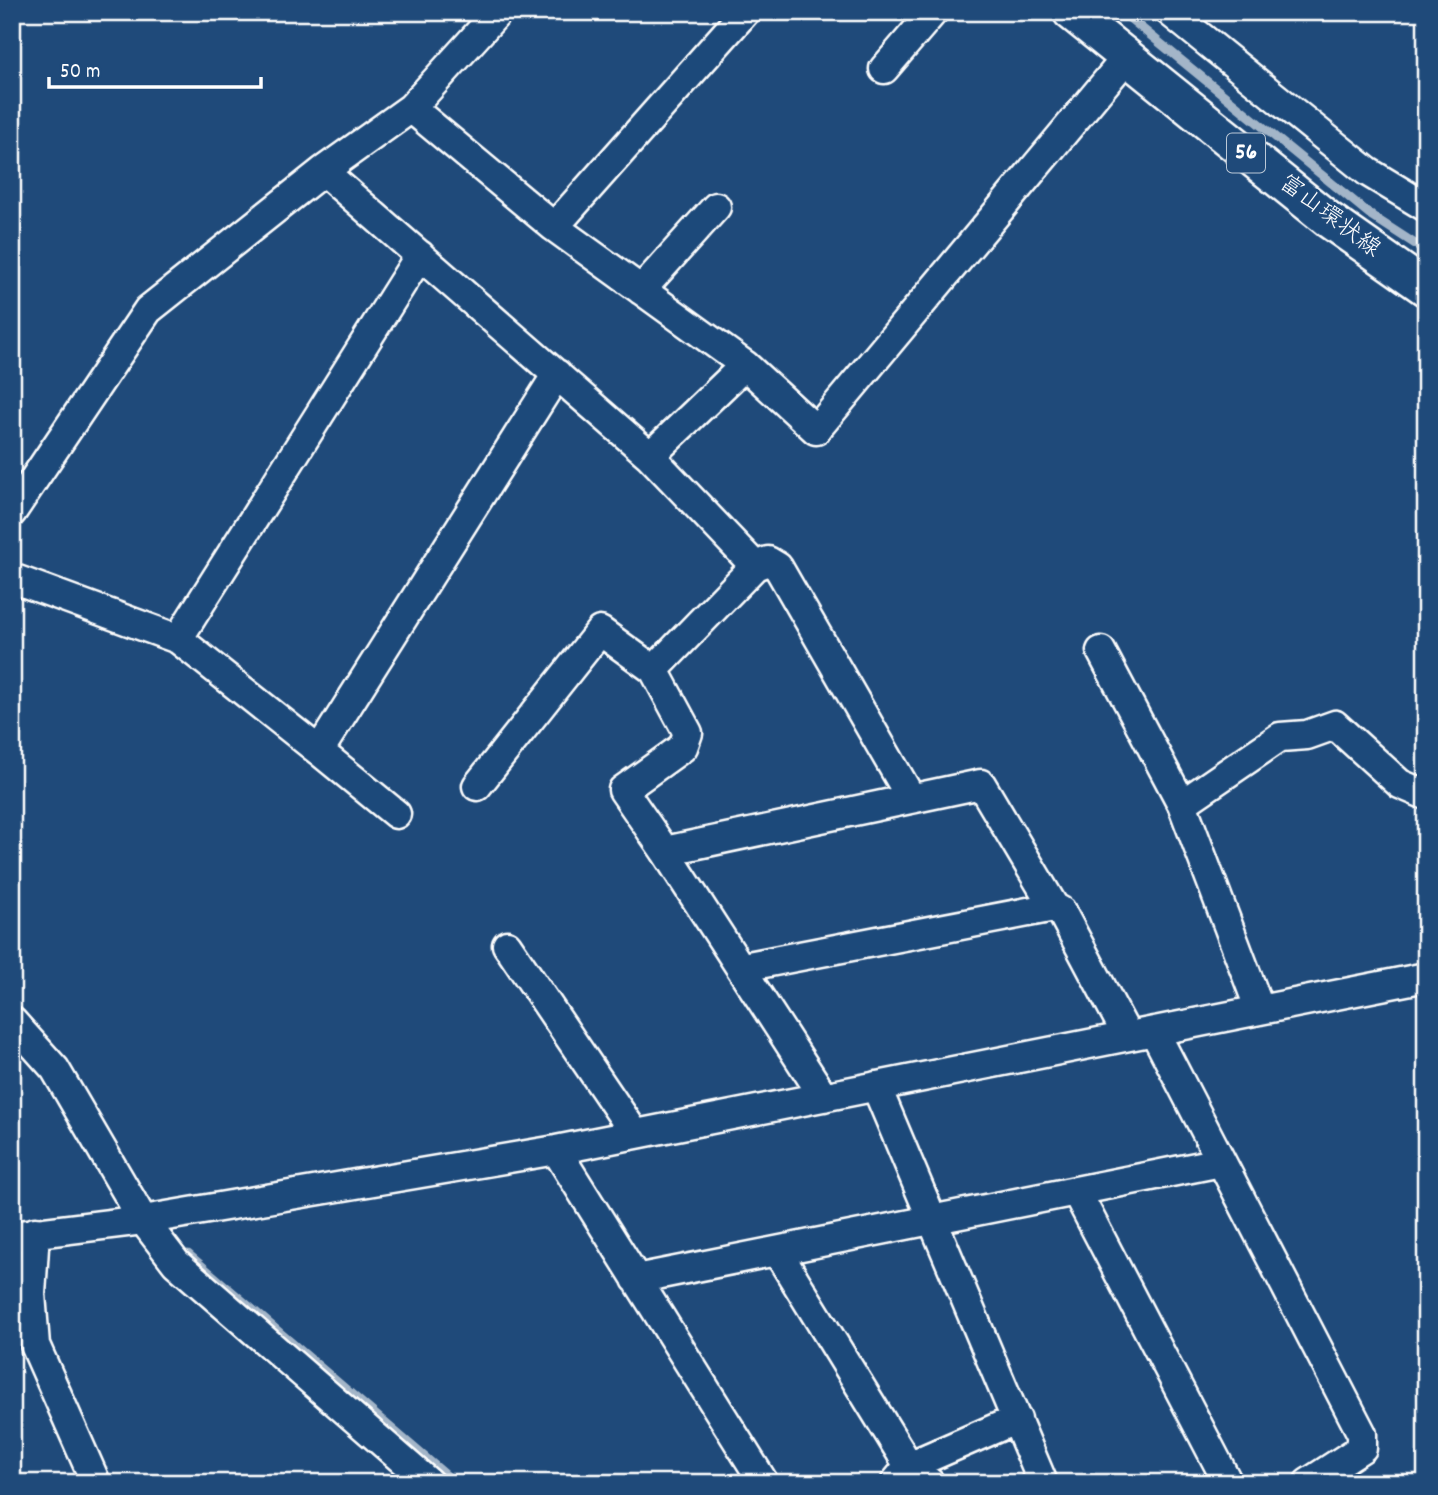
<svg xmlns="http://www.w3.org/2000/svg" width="1438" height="1495" font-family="Dekko,'Klee One',sans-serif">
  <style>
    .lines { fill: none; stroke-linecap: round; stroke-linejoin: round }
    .stream { stroke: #a3b5c8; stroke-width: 9 }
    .minor-casing { stroke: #fff; stroke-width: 33 }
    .major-casing { stroke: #fff; stroke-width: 40 }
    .minor { stroke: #1f4a7a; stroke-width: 28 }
    .major { stroke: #1f4a7a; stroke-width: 35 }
    .labels { text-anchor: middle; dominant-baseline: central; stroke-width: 5; stroke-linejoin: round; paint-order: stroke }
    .shield { fill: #1f4a7a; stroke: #bcc9d7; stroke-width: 2 }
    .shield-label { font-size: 23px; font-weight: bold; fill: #fff }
    .street-label { font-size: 24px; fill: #fff; stroke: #1f4a7a }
  </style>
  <rect width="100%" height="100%" fill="#1f4a7a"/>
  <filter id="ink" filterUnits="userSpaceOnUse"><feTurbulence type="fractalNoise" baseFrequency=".0143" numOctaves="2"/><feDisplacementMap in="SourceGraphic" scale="14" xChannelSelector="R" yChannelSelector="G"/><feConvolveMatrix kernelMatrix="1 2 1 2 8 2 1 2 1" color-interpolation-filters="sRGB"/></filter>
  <g filter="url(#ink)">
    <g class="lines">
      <path class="stream" d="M1122,12L1372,216L1426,251
        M188,1254L455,1483"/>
      <defs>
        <path id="minor" d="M1170,12L1368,172L1426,207
          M884,69L933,12
          M411,108L554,227L745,365L816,430L1127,57
          M323,171L411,108L498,12
          M554,227L745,12
          M641,290L716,207
          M650,456L745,365
          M12,512L148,310L323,171L650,456L755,566L768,561L778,567L911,798
          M12,578L178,639L319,751L557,374
          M178,639L420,255
          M1101,651L1182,804L1260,1010
          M319,751L396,814
          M477,786L600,631L654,670
          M1182,804L1280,737L1307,735L1335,725L1400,784L1426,795
          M665,851L623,790L683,747L688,733L654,670L755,566
          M507,945L635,1134
          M743,967L1054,907
          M12,1021L55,1069L143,1220L176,1263L429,1483
          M1154,1031L1362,1434V1448L1308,1483
          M876,1086L1043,1483
          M824,1097L665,851L981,784L1054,907L1061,911L1127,1035
          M556,1150L764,1483
          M1076,1191L1228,1483
          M35,1232L31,1294L35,1345L96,1483
          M12,1236L143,1220L556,1150L1426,977
          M777,1251L909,1466L930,1483
          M636,1279L1221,1162
          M895,1483L909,1466L1017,1419"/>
        <path id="major" d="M1071,12L1329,220L1426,288"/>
      </defs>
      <use href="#minor" class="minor-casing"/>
      <use href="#major" class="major-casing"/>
      <use href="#minor" class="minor"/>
      <use href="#major" class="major"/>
    </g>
  </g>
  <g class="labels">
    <rect class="shield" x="1227" y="133.5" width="38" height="39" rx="5"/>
    <g class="shield-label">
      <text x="1246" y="153">56</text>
    </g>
    <g class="street-label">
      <text transform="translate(1329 217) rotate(37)">富山環状線</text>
    </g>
  </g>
  <rect width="1438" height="1495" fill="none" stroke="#1f4a7a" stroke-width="42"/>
  <rect x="21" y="21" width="1396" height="1453" fill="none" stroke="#fff" stroke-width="2.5" filter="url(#ink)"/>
  <path d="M49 77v10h212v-10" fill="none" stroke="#ffffff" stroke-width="3.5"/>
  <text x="60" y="77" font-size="21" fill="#ffffff" stroke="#1f4a7a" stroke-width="5" paint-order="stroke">50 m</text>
</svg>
